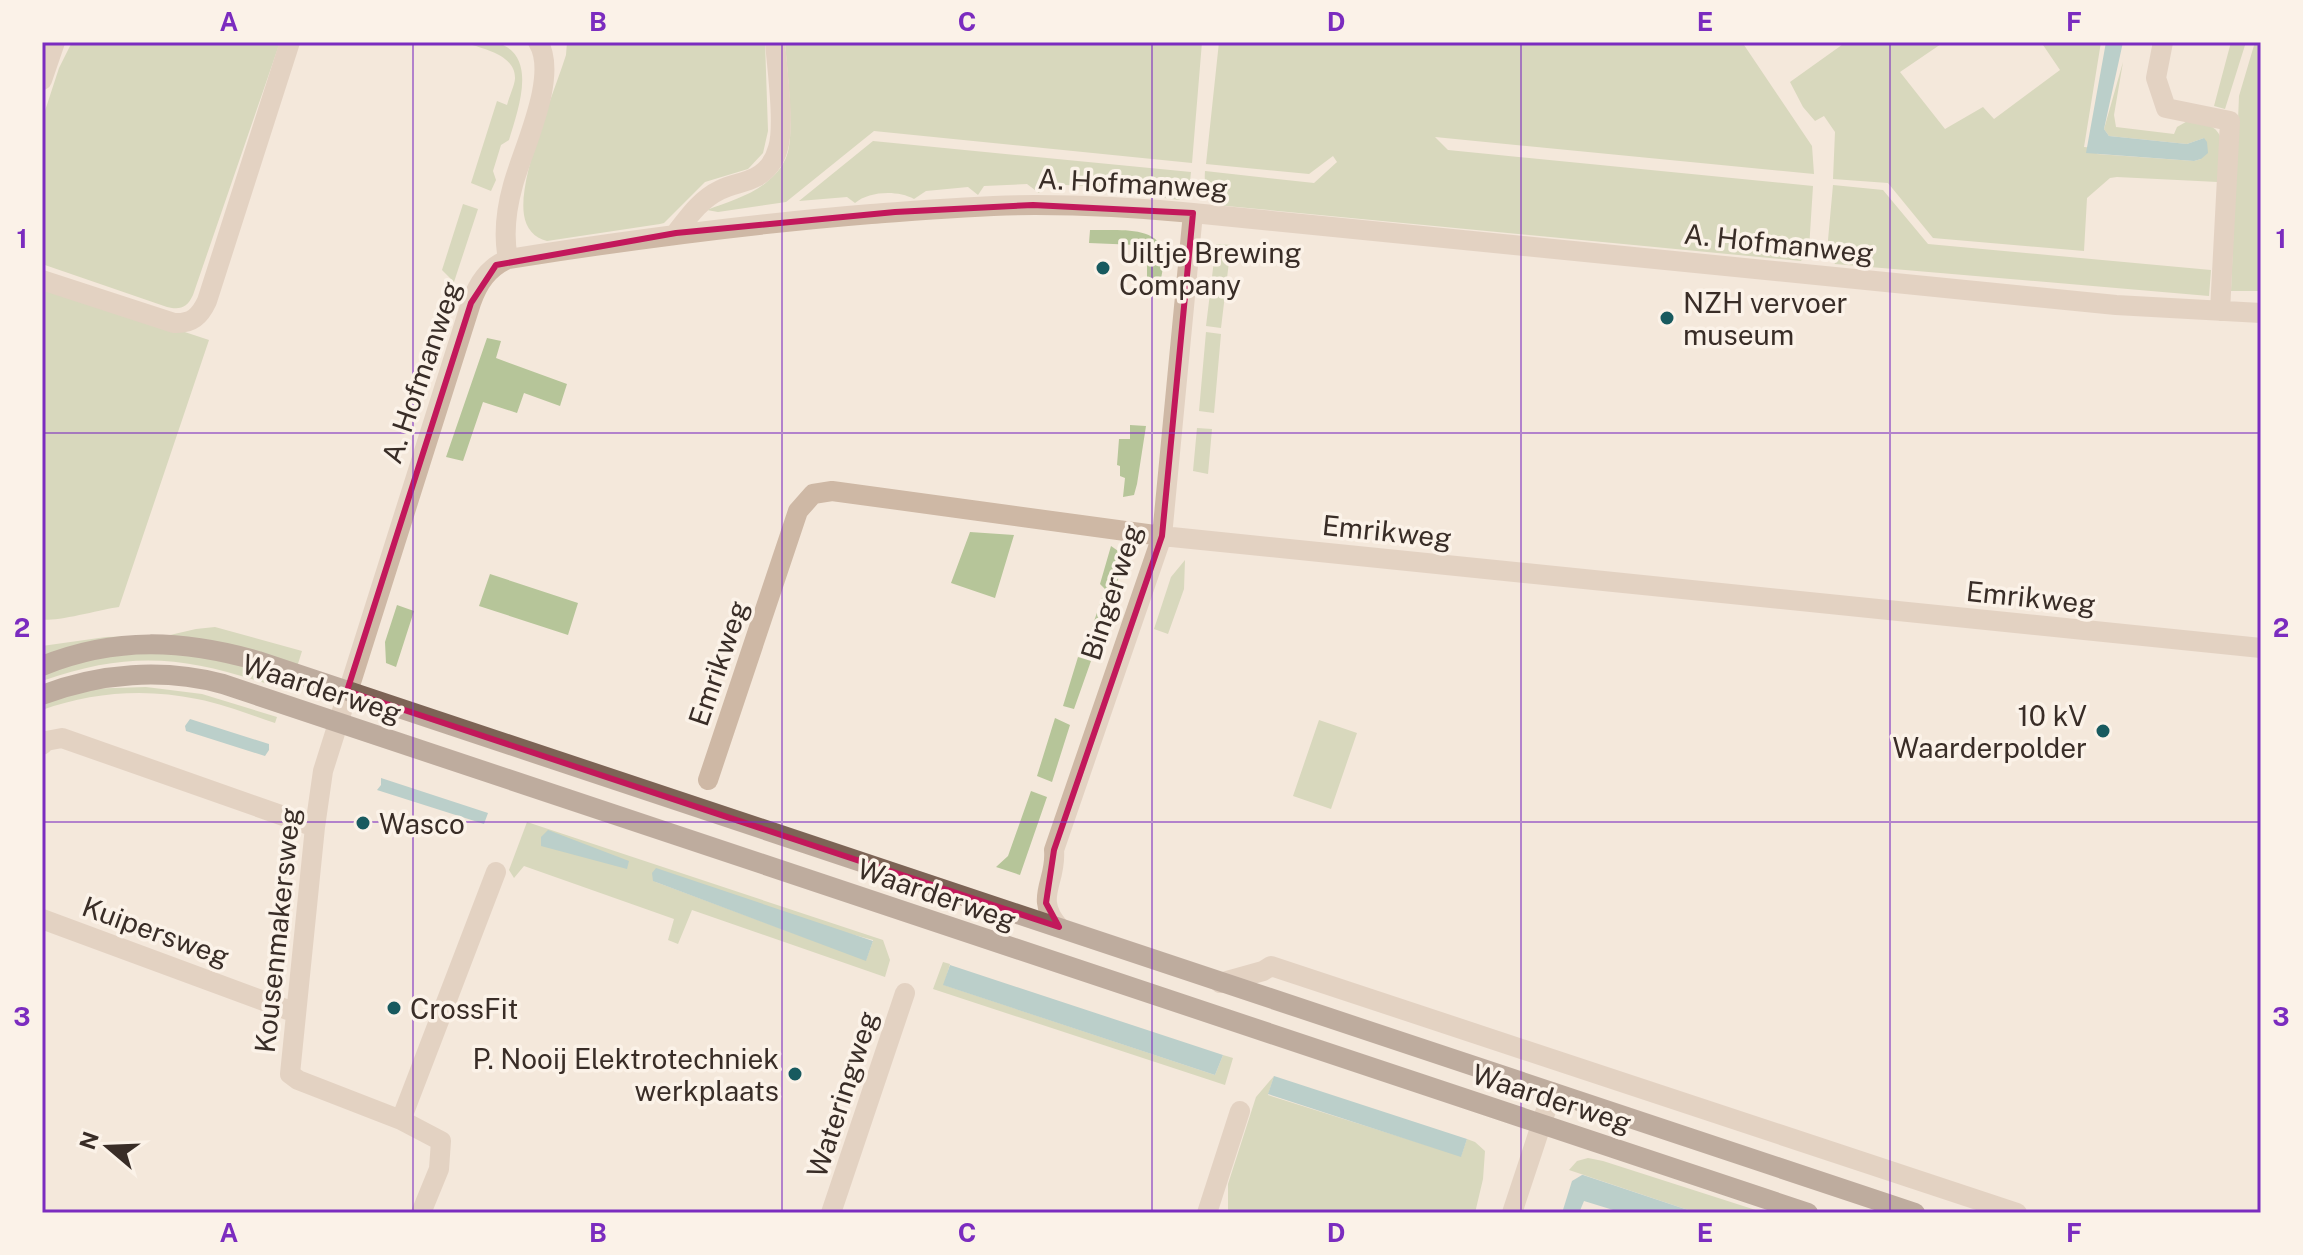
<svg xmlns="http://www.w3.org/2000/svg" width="2303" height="1255" font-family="'Public Sans',sans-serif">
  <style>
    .green { fill: #b6c599; fill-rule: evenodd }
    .water { fill: #76b1b5 }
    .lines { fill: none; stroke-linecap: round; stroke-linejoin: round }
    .minor { stroke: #ceb8a5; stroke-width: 20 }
    .major { stroke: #7d6456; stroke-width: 20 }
    .marked { fill: none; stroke: #c2185b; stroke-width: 6; stroke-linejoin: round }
    .grid { fill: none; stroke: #7b2cbf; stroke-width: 2; stroke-opacity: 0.55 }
    .poi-dot { fill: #185a5f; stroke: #fbf2e8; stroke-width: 3 }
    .labels { text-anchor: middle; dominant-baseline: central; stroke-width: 7; stroke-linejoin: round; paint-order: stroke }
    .street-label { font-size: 28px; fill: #392d27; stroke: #fbf2e8 }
    .poi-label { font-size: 28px; fill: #392d27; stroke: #fbf2e8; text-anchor: start }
    .neatline { fill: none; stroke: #7b2cbf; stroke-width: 3 }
    .grid-label { font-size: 26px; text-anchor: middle; font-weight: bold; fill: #7b2cbf }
  </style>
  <rect width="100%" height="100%" fill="#f4e8db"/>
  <path class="green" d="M72,42H280L193,295C187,308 180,310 167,307L42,264V120L59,68Z
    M464,42C475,42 491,39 501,44C538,59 517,112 509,140L501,145L493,171L496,180L491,191L471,183L497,101L507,105C509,97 514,87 515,79C516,54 482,49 464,42Z
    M567,42H765L768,131L763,153L748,169L705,182L664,223L660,224L547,241C534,238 526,228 524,215C518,178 554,93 566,55Z
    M785,42H1202L1192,163L874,131L786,202L718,212L707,210C727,202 753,195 769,180C777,174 784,164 787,155C795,132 787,69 785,42Z
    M1219,42H1742L1812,146L1814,174L1435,137L1448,150L1813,186L1809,249L1801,261L1216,205C1206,194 1204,186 1205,171L1314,183L1337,162L1333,156L1309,174L1206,164Z
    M1846,42H1944L1900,72L1945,129L1983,107L1994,119L2060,70L2041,42H2101L2084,147L2095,148L2097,154L2194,161L2201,159L2204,138L2187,144L2109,136L2104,129L2123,62L2114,115L2116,127L2174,134L2177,127L2191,119C2233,128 2221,147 2218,182L2117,177L2110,178L2087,198L2084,251L1933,238L1888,183L1833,179L1835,132L1824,116L1815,121L1803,107L1790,82Z
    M2231,42H2246L2225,109L2214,106Z
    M2255,42H2261V291H2231L2239,96Z
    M873,141L1191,172L1189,191L1179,200L1158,197L1152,189L1045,184L1039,193L1027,184L984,186L978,195L968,187L926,191L914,199C898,190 869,191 855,203L847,197L799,201Z
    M1833,185L1883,190L1928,244L2211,270L2209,296L1835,264L1829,252L1828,240Z
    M463,204L478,209L454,282L442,270Z
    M1090,230C1112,231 1159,224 1163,253C1165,261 1162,272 1161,279L1147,278V252L1137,245L1089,243Z
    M1216,244L1231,245L1221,328L1206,326Z
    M42,285L209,340L119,607C102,609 54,623 42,619Z
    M1206,332L1221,334L1214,413L1199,411Z
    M487,338L501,341L496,358L567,384L560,406L524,393L517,413L483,402L463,461L446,457Z
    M1130,425L1146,426L1137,484L1134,495L1123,497L1125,478L1120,476V466L1117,465L1119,439H1130Z
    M1197,428L1212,429L1208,474L1193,471Z
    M970,532L1014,535L995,598L951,583Z
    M1111,546L1121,553L1123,564L1097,646L1087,642L1105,589L1100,584Z
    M1185,560L1184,589L1168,634L1154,629L1171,577Z
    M490,574L578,603L568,635L479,606Z
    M397,605L414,611L396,667L386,663L385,642Z
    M215,627L302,651L297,667L232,648L42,660V646L106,637L170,635L196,629Z
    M168,650L270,672L292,683L289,691C193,659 140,647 42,681V672L81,659Z
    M1078,657L1091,661L1074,709L1063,706Z
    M146,687L202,694L277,717L275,723C250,715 224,704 197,699C146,688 91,692 42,710V701L82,689Z
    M1055,718L1070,725L1052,782L1037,776Z
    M1319,720L1357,733L1331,809L1293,796Z
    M1031,791L1047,797L1020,875L996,867L1008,856Z
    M527,822L883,940L890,960L885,977L692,910L678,944L668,940L674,919L524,866L514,878L509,870ZM653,881L873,940V941L866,960Z
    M943,962L950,964L944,985L1215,1075L1223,1055L1233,1058L1225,1085L933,989Z
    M1274,1076L1268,1095L1461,1156L1467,1139L1475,1142L1485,1151L1483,1179L1475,1213H1228V1184L1256,1097Z
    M1588,1158L1603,1161L1765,1213H1697L1569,1170L1577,1161Z"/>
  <path class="water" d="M2106,42H2123L2104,129L2109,136L2187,144L2204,138L2207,142L2208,153L2201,159L2194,161L2086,153Z
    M190,719L269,744V750L265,756L186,731L185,726Z
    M381,778L488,813L484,824L377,790L381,785Z
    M548,830L629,861L627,869L541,846V837Z
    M656,868L873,941L866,961L653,881L652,873Z
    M950,965L1223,1055L1215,1075L943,985Z
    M1274,1076L1467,1139L1461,1157L1268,1094Z
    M1582,1175H1583L1697,1213H1623L1584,1201L1579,1213H1562L1572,1181Z"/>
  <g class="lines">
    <path class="minor" d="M2163,42L2156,78L2166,108L2230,121L2220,311
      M42,80L55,42
      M676,233C689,216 701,199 720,190C732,184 745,183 756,177C767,171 775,160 778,148C785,126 777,68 775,42
      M508,259C503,234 506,210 513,185C523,148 559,76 538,42
      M42,280L174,323C192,324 200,316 207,301L290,42
      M42,745L46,741L62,738L315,827
      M708,780L798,511L813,494L832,491L1162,536L2261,648
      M42,919L296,1013
      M1059,927C1033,897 1057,883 1054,850L1162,536L1193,213
      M1220,983L1263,971L1271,966L2017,1213
      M401,1120L496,872
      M421,1213L439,1169L441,1141L401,1120L298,1080L290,1074L315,827L323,771L471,303C478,283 488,268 508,259C629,240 749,224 871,214C925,210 981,205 1035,205C1088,205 1141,208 1193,213L2116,305L2261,313
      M831,1213L905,993
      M1207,1213L1240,1111
      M1512,1213L1552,1092"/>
    <path class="major" d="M42,666C116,636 184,640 258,661L1915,1213
      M42,695C100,673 163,668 223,684L1808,1213"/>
  </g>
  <path d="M0 0H2303V1255H0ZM1033,205L1193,213L1162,536L1054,850L1046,903L1059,927L347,691L471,303L496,265L676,233L895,212Z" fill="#f4e8db" fill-opacity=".55" fill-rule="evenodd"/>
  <path class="marked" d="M1033,205L1193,213L1162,536L1054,850L1046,903L1059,927L347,691L471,303L496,265L676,233L895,212Z"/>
  <path class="grid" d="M413,42V1213M782,42V1213M1152,42V1213M1521,42V1213M1890,42V1213M42,433H2261M42,822H2261"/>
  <g class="poi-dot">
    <circle cx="1103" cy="268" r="8"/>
    <circle cx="1667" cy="318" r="8"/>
    <circle cx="2103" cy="731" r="8"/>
    <circle cx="363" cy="823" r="8"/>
    <circle cx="394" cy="1008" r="8"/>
    <circle cx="795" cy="1074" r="8"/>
  </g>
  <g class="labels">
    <g class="street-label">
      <text transform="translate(1133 183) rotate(3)">A. Hofmanweg</text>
      <text transform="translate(1779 243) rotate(6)">A. Hofmanweg</text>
      <text transform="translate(421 372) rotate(-71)">A. Hofmanweg</text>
      <text transform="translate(1387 531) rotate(6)">Emrikweg</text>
      <text transform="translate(1111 592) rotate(-72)">Bingerweg</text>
      <text transform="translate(2031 597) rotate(6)">Emrikweg</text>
      <text transform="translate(718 663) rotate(-71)">Emrikweg</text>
      <text transform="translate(322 688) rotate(18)">Waarderweg</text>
      <text transform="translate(937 894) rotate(19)">Waarderweg</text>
      <text transform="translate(277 930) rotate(-84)">Kousenmakersweg</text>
      <text transform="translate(156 931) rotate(20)">Kuipersweg</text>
      <text transform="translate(842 1094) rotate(-72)">Wateringweg</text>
      <text transform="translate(1552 1098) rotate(18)">Waarderweg</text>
    </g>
    <g class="poi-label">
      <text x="1119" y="252">Uiltje Brewing<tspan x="1119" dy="32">Company</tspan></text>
      <text x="1683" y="302">NZH vervoer<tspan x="1683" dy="32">museum</tspan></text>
      <text x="2087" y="715" text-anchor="end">10 kV<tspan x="2087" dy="32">Waarderpolder</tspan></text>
      <text x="379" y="823">Wasco</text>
      <text x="410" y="1008">CrossFit</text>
      <text x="779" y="1058" text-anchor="end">P. Nooij Elektrotechniek<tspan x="779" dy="32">werkplaats</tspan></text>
    </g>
  </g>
  <rect width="2303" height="1255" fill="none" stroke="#fbf2e8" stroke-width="88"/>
  <g transform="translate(108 1147) rotate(289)" stroke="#fbf2e8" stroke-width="6" paint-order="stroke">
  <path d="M0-6L14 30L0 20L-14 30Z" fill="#392d27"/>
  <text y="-12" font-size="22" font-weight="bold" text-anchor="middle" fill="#392d27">N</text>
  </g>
  <rect x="44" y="44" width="2215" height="1167" class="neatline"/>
  <g class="grid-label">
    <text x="229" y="31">A</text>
    <text x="598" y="31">B</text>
    <text x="967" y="31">C</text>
    <text x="1336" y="31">D</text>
    <text x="1705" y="31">E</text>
    <text x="2074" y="31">F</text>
    <text x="22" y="248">1</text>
    <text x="2281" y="248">1</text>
    <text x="22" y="637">2</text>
    <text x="2281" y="637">2</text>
    <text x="22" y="1026">3</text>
    <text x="2281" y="1026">3</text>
    <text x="229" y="1242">A</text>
    <text x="598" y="1242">B</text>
    <text x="967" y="1242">C</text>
    <text x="1336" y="1242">D</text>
    <text x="1705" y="1242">E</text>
    <text x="2074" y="1242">F</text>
  </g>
</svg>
